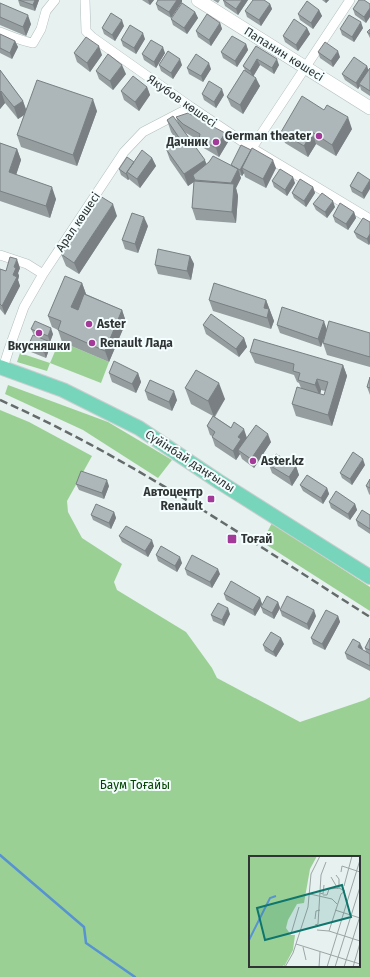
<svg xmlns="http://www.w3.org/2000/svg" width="370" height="977" font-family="'Fira Sans',sans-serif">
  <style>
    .green { fill: #9bd095; fill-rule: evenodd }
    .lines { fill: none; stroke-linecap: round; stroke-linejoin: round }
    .stream { stroke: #5893d1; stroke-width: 2.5 }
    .street-casing { stroke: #b4bebe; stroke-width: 10 }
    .secondary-casing { stroke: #b4bebe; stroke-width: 14 }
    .primary-casing { stroke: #cdcece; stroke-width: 16 }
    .street { stroke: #fff; stroke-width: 9 }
    .secondary { stroke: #fff; stroke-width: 13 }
    .primary { stroke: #77d5bc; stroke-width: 14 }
    .rail { stroke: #656b6b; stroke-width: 2.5; stroke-dasharray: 8 4; stroke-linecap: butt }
    .wall { fill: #959d9f; fill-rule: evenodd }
    .shaded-wall { fill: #797f82 }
    .building { fill: #adb6b9; stroke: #797f82 }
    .poi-dot { fill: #a33999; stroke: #f4fefe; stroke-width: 1.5 }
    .labels { text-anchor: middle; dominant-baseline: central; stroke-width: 4; stroke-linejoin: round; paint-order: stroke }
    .street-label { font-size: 12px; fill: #303434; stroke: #f4fefe }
    .poi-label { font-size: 12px; font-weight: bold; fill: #303434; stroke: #f4fefe; text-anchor: start }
    .park-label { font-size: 12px; fill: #054501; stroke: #f4fefe }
    .inset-river { fill: none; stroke: #5893d1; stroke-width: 2 }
    .inset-road { fill: none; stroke: #9da5a5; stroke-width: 1 }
    .view { fill: #0f766e; fill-opacity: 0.15; stroke: #0f766e; stroke-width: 2 }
    .inset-edge { fill: none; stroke: #303434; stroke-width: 2 }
  </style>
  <rect width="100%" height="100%" fill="#e6f1f0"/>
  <path class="green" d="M59,342H62L109,362L101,383L50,363L47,371L17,362L20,353L50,363Z
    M8,385L108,422L172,460L158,478L83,430L5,394Z
    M0,410L29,422L92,456L67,501L68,512L82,538L122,564L114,582L117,590L186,632L212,668L217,678L300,722L365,700L370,697V977H0ZM250,857H359V966H250Z
    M272,523L370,587V611L262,542Z"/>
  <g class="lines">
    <path class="stream" d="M0,855L84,927L86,943L135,977"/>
    <defs>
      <path id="street" d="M85,0L86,31L92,37L191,107L252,148L370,219
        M0,32C11,36 21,41 33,43L41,29L46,11L55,0
        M252,148L350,0
        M0,255L27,264L43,274
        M3,368L9,349L24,307L43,274L124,152L143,132L191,107"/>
      <path id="secondary" d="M198,0L370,108"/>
      <path id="primary" d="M0,367L63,390L139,428L218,481L370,577"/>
    </defs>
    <use href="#street" class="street-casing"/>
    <use href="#secondary" class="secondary-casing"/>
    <use href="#primary" class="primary-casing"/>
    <use href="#street" class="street"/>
    <use href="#secondary" class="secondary"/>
    <use href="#primary" class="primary"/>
    <path class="rail" d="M0,400C131,458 249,540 370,617"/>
  </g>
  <path class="wall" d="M18,0H39L35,11L20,6Z
    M142,0H154L150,5Z
    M158,0H182V2L171,18L158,10L156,4Z
    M213,0H220L218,3Z
    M223,0H248L238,15L225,6Z
    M322,0H329L326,3Z
    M0,3L31,24L26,36L0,25Z
    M270,4L272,9L261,26L247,17L245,11Z
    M370,4L366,23L355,15L353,9Z
    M319,10L322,16L313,29L300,20L298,14Z
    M195,12L198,18L187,34L173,25L171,19Z
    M220,23L222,29L211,46L198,37L196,31Z
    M124,26L115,41L104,34L102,28Z
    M307,28L310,34L298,51L285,42L283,36Z
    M363,28L354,42L342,35L340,29Z
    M370,29V38L367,32Z
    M0,34L15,41L18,47L12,59L0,53Z
    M145,39L136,54L123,46L121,40Z
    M246,44L248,50L237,67L223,58L221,52Z
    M256,46L279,65L274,74L260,65L253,76L260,86L243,114L231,106L227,97L245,70L243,66Z
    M318,52L340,57L333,67L320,58Z
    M74,53L102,55L90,72L77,62Z
    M165,53L156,68L144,60L142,54Z
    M159,65H182L173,79L161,71Z
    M367,66L368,70L370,68V96L361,90L360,86L358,89L345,80L342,74Z
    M187,68L211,69L203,82L189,74Z
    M0,70L23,101L26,109L97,111L77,166L21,147L17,135L24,115L18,119L5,103L0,109Z
    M96,71L126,74L113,90L99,79Z
    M147,87L150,95L139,111L124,100L121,91Z
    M202,94L224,95L216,108L204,100Z
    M176,117L225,133L228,142L219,157L202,147L200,141L186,133L183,129L206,164L231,166L251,150L276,168L266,188L245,177L244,173L242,176L239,174L241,178L236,188L238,196L236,223L196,220L192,208L194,182L188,186L170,160L166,149L177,141L171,132L167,120L178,123Z
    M352,129L336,156L316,144L308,157L285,143L281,132Z
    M0,143L17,149L21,160L16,175L56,199L50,218L0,201Z
    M152,158L156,166L140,188L130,180L129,179L128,180L121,175L119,169L134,162Z
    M358,172L364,199L352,192L350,186Z
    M272,181L295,183L287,196L274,187Z
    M313,187L315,193L306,207L294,198L292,193Z
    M313,204L335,207L327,218L316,210Z
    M354,212L356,218L348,230L335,222L333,216Z
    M117,216L79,274L66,266L61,254Z
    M370,222V243L369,245L357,238L354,232Z
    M148,226L138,253L125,249L122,240Z
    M190,256L194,264L191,280L158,274L155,265Z
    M20,268L18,273L19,276L18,280L20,286L5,315L0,309V269L6,271Z
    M82,283L86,294L122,310L126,322L109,362L62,342L58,330L52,327L48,316Z
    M209,300H266L274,321L271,329L213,311Z
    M203,325L244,338L247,347L239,357L206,334Z
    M277,325L327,330L370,333V367L327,355L323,343L326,332L321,347L280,333Z
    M31,329L53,334L50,342L48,341L50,347L46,358L31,352L28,346L34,335Z
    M250,352L343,365L347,376L332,426L296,416L292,404L301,388L299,383L297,382L294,375L255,363ZM321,390L325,391L324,395L320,394Z
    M109,373H138L141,382L136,393L112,382Z
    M370,377V395L367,387Z
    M185,388L225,399L215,417L247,438L271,442L254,468L242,459L240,454L236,460L215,446L212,437V436L210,435L207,426L213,416L191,404Z
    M145,391L177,400L172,411L148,400Z
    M269,465L296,466L299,475L292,486L272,473Z
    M365,465L352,485L342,478L340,473Z
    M370,479V495L369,494L366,486Z
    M76,484L109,486L104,499L79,490Z
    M300,485L327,488L329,494L323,504L303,491Z
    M329,502L355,504L357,510L350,520L331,508Z
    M114,512L116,518L111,529L93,520L91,515Z
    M370,515V534L358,526L356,520Z
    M119,536L154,546L148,557L122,542Z
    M156,555L182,563L177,572L158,561Z
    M185,569L220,574L212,588L187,575Z
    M224,594L260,598L262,604L255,616L226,600Z
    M278,602L280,608L274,619L263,613L261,607Z
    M280,610L316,616L309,630L282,616Z
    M230,614L224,626L213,621L211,615Z
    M338,616L340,622L325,650L313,644L311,638Z
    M370,638V671L347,659L345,653L363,649L362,650L366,652L365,648Z
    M284,644L276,657L265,651L263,645Z"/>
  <path class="shaded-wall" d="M35,0H39L35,11L33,5Z
    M148,0H154L150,5Z
    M177,0H182V2L171,18L169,12Z
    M242,0H248L238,15L236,9Z
    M325,0H329L326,3Z
    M270,4L272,9L261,26L259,20Z
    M370,8V17L366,23L364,17Z
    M319,10L322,16L313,29L311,23Z
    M195,12L198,18L187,34L184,28Z
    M28,15L31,24L26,36L23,27Z
    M122,20L124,26L115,41L112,35Z
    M361,22L363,28L354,42L352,37Z
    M220,23L222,29L211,46L209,40Z
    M307,28L310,34L298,51L296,45Z
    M143,33L145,39L136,54L134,48Z
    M15,41L18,47L12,59L10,53Z
    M246,44L248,50L237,67L235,61Z
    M99,46L102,55L90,72L87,63Z
    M163,47L165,53L156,68L154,62Z
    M338,51L340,57L333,67L331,61Z
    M180,59L182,65L173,79L171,73Z
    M257,59L260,65L253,77L250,71Z
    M277,59L279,65L274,74L272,68Z
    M209,63L211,69L203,82L201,76Z
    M122,65L126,74L113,90L110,81Z
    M367,66L369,72L359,84L360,86L358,89L356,83Z
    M256,78L260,86L243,114L240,105Z
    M147,87L150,95L139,111L135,102Z
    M222,89L224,95L216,108L214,102Z
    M1,91L5,103L0,109V92Z
    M93,99L97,111L77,166L73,155Z
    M23,101L27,113L18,119L14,107Z
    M348,117L352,129L336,156L332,145Z
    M312,132L316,144L308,157L304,146Z
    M225,133L228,142L219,157L216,148Z
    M17,149L21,160L13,184L9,172Z
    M251,150L253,155L242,168L244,173L242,176L240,170Z
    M152,158L156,166L140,188L137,179Z
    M205,160L209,171L193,175L195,181L188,186L184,174Z
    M273,160L276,168L266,188L263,179Z
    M238,169L241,178L236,188L238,196L236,223L232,212L234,190L231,183Z
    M127,173L129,179L128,180L126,174Z
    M293,177L295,183L287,196L285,190Z
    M370,180V189L364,199L362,193Z
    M52,187L56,199L50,218L46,206Z
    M313,187L315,193L306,207L304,201Z
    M333,201L335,207L327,218L325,212Z
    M113,204L117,216L79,274L74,263Z
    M354,212L356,218L348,230L346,224Z
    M144,217L148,226L138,253L135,244Z
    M370,234V243L369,245L367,239Z
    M190,256L194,264L191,280L187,271Z
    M17,259L20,268L18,273L19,276L18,280L20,286L5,315L2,306L13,275L14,267Z
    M82,283L86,294L76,319L71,307Z
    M266,300L274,321L271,329L264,308Z
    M122,310L126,322L109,362L105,351Z
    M324,321L327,330L321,347L318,339Z
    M51,328L53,334L50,342L48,336Z
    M244,338L247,347L239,357L236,349Z
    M48,341L50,347L46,358L44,352Z
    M343,365L347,376L332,426L328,415Z
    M138,373L141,382L136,393L132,384Z
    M317,379L321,390L320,396L315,385Z
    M219,383L225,399L214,417L208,401Z
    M174,391L177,400L172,411L169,402Z
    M244,429L247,438L238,450L240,454L236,460L233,451L238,437Z
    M268,434L271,442L254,468L251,459Z
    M363,459L365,465L352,485L350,479Z
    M296,466L299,475L292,486L289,477Z
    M107,480L109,486L104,499L102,493Z
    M327,488L329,494L323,504L321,498Z
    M355,504L357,510L350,520L348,514Z
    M114,512L116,518L111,529L109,523Z
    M152,540L154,546L148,557L145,551Z
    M180,557L182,563L177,572L175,566Z
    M218,569L220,574L212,588L210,582Z
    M260,598L262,604L255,616L253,610Z
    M278,602L280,608L274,619L272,613Z
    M228,608L230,614L224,626L222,620Z
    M314,610L316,616L309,630L307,624Z
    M338,616L340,622L325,650L322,644Z
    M281,638L284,644L276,657L273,652Z
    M360,643L363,649L360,653L358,647Z"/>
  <path class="building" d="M19,0H35L33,5Z
    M158,0H177L169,12L156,4Z
    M223,0H242L236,9Z
    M253,0H264L270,4L259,20L245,11Z
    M359,0H364L370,4V8L364,17L353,9Z
    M307,1L319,10L311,23L298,14Z
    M0,3L28,15L23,27L0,17Z
    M182,3L195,12L184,28L171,19Z
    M111,13L122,20L112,35L102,28Z
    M207,14L220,23L209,40L196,31Z
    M349,15L361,22L352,37L340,29Z
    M294,19L307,28L296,45L283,36Z
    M130,25L143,33L134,48L121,40Z
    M370,29V34L367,32Z
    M0,34L15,41L10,53L0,48Z
    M232,36L246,44L235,61L221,52Z
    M86,37L99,46L87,63L74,53Z
    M151,40L163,47L154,62L142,54Z
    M325,42L338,51L331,61L318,52Z
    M256,46L277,59L272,68L257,59L250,71L243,66Z
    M168,51L180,59L171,73L159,65Z
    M108,54L122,65L110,81L96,71Z
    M196,54L209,63L201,76L187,68Z
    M354,57L367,66L356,83L342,74Z
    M370,68V91L359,84Z
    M0,70L23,101L14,107L1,91L0,92Z
    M244,70L256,78L240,105L227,97Z
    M133,76L147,87L135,102L121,91Z
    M37,80L93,99L73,155L17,135Z
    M209,81L222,89L214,102L202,94Z
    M302,96L324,110L327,105L348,117L332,145L312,132L304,146L281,132Z
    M188,113L225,133L216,148L199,139L200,134L183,124L176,117Z
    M173,116L205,160L184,174L166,149L180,139L167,120Z
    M0,143L17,149L9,172L52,187L46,206L0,191Z
    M241,145L251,150L240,170L231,165Z
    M252,148L273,160L263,179L242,168Z
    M142,150L152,158L137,179L127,172Z
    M213,156L238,169L231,183L195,180L193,175L209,162Z
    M127,157L134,162L127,172L126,174L119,169Z
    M280,169L293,177L285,190L272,181Z
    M358,172L370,180L362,193L350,186Z
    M300,179L313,187L304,201L292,193Z
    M194,181L234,184L232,212L192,208Z
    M322,193L333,201L325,212L313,204Z
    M100,196L113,204L74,263L61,254Z
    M340,203L354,212L346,224L333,216Z
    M132,213L144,217L135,244L122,240Z
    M363,218L370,222V234L367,239L354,232Z
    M158,249L190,256L187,271L155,265Z
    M10,257L17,259L14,267L16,268L13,275L17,277L2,306L0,304V269L6,271Z
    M65,276L82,283L71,307L78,310L84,294L122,310L105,351L58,330L61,321L48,316Z
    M214,283L266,300L264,308L269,309L267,318L209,300Z
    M282,307L324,321L318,339L277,325Z
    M211,314L244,338L236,349L203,325Z
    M35,321L51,328L48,336L31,329Z
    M329,321L370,333V357L323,343Z
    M33,335L48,341L44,352L28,346Z
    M254,339L343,365L328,415L292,404L297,387L324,395L328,382L317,379L315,385L298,380L300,373L293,371L294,364L250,352Z
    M114,361L138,373L132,384L109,373Z
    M196,370L219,383L208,401L185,388Z
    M370,377V388L367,387Z
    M150,380L174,391L169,402L145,391Z
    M213,416L231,428L234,422L244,429L238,437L241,439L233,451L212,437L215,432L207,426Z
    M256,425L268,434L251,459L238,450Z
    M353,452L363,459L350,479L340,473Z
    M276,454L296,466L289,477L269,465Z
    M81,471L107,480L102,493L76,484Z
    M307,475L327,488L321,498L300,485Z
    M370,479V488L366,486Z
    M336,491L355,504L348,514L329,502Z
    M96,504L114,512L109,523L91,515Z
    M362,510L370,515V529L356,520Z
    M126,526L152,540L145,551L119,536Z
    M161,546L180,557L175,566L156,555Z
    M192,555L218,569L210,582L185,569Z
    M231,581L260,598L253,610L224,594Z
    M267,596L278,602L272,613L261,607Z
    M287,596L314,610L307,624L280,610Z
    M218,603L228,608L222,620L211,615Z
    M326,610L338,616L322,644L311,638Z
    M271,632L281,638L273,652L263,645Z
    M370,638V650L365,648Z
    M353,639L360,643L358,647L370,654V666L345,653Z"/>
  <g class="poi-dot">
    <circle cx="319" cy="136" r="4"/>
    <circle cx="216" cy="142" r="4"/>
    <circle cx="89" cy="324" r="4"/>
    <circle cx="39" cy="333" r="4"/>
    <circle cx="92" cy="343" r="4"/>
    <circle cx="253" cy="461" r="4"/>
    <rect x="207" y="495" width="8" height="8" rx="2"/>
    <rect x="227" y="534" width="10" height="10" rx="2"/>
  </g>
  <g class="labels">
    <g class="street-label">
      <text transform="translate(284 54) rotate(32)">Папанин көшесі</text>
      <text transform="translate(182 101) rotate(35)">Якубов көшесі</text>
      <text transform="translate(78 222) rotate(-56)">Арал көшесі</text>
      <text transform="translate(190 461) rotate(33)">Сүйінбай даңғылы</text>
    </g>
    <g class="poi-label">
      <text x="311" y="136" text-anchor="end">German theater</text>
      <text x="208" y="142" text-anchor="end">Дачник</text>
      <text x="97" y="324">Aster</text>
      <text x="100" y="343">Renault Лада</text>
      <text x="39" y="346" text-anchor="middle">Вкусняшки</text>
      <text x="261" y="461">Aster.kz</text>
      <text x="203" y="492" text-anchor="end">Автоцентр<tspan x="203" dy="14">Renault</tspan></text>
      <text x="241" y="539">Тоғай</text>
    </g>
    <g class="park-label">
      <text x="135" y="785">Баум Тоғайы</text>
    </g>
  </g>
  <g transform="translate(249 856)">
    <rect width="111" height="111" fill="#e6f1f0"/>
    <path d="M0,0H68L61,13L55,47L48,48L39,64L37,72L42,79H46L44,94L35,111V109L33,111H0Z" fill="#9bd095"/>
    <path class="inset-river" d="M0,84L21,42L27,40"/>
    <path class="inset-road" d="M92,16L93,10L111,16M87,19L90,23V32L96,35M82,21L89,33M95,30L103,0M71,37L74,38L75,29M61,38L83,43L88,48M74,39H78L80,33L90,32M86,54L111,62M66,63L67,55L71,54M66,69L69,68L72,19L77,6M68,74L80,75L111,85M80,75L92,38L96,35M42,78L50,51M47,88L111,108M54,91L57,104M36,111L44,97L59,51L62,18L71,0M70,111L71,96M78,111L111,4M86,111L111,31M95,111L111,60M104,111L111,87"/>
    <path class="view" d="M93,29L102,61L16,84L8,52Z"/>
    <rect width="111" height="111" class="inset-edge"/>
  </g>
</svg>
